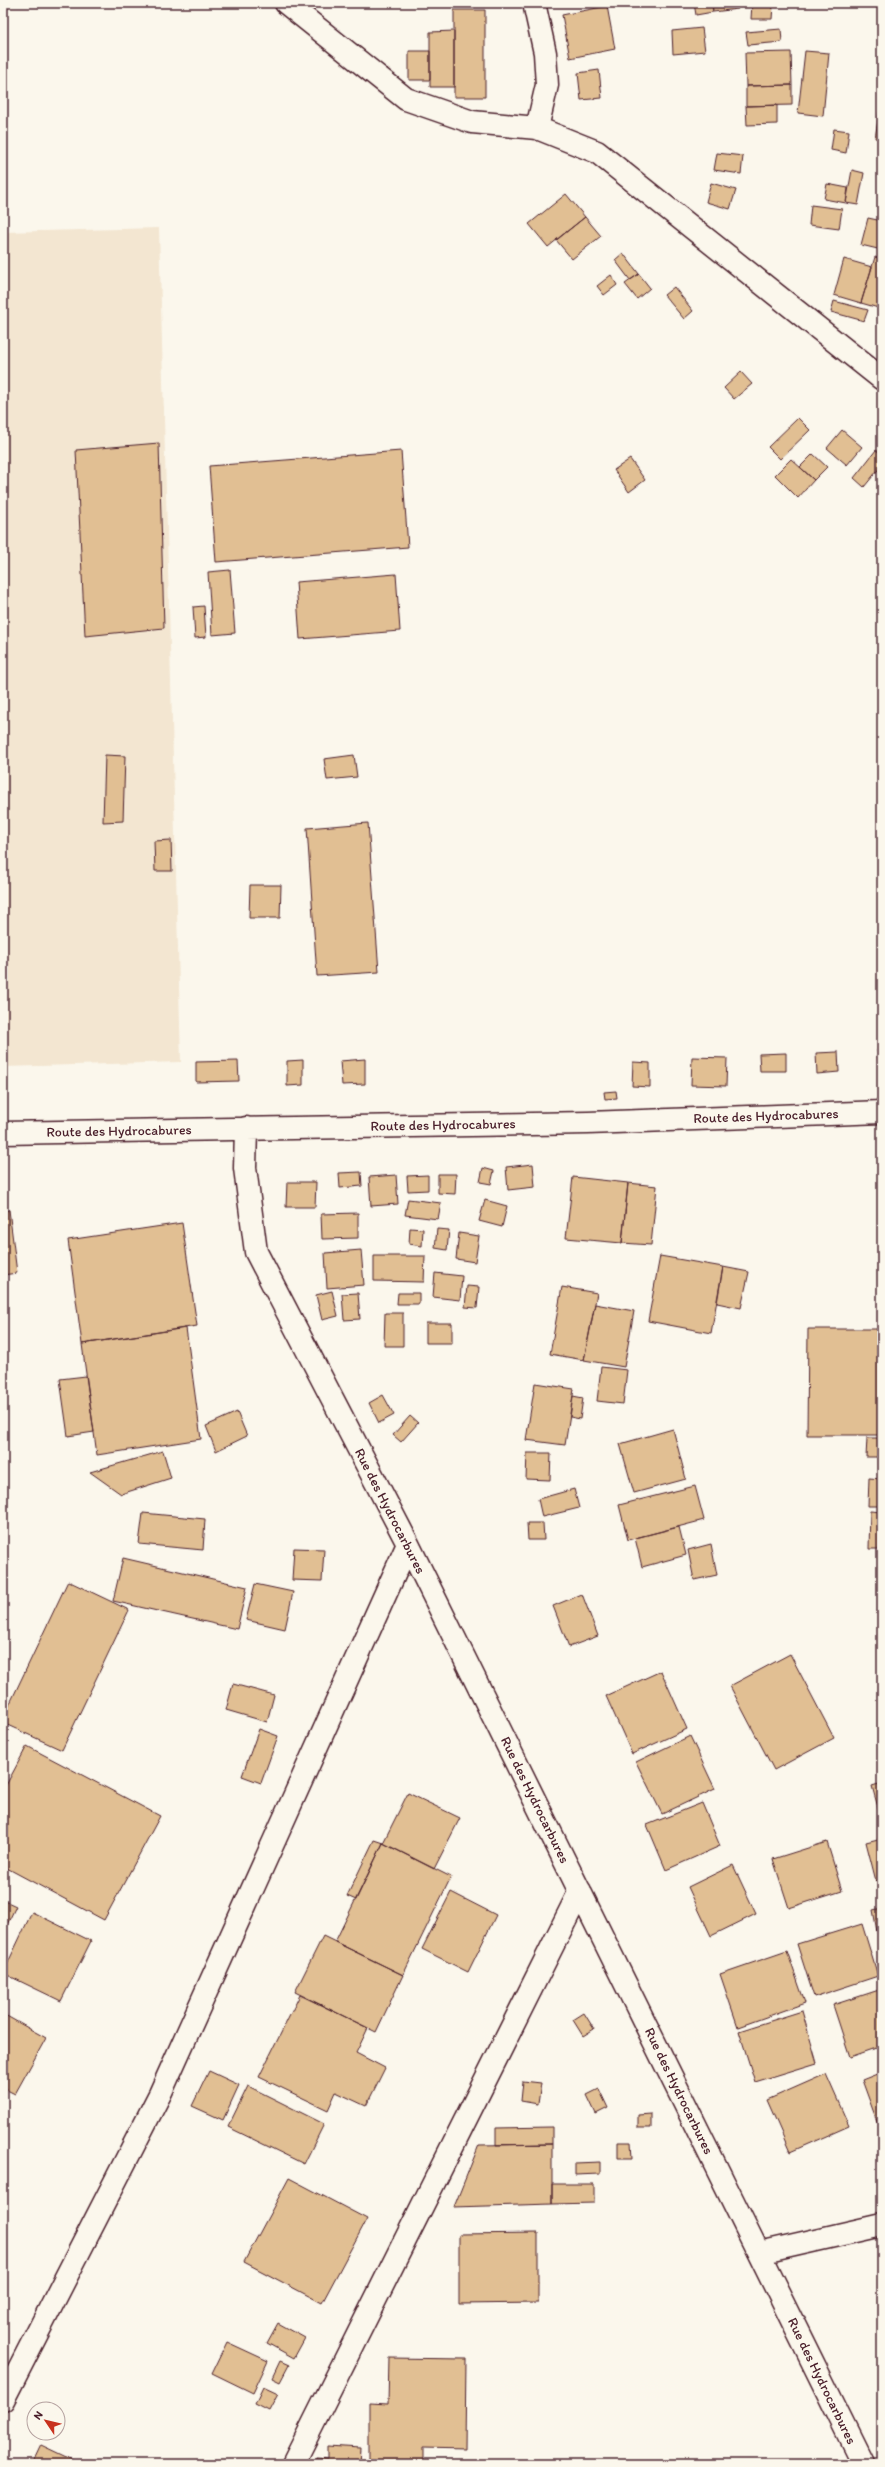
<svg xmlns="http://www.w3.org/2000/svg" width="885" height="2467" font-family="Itim,sans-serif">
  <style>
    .built { fill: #f3e6d1 }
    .building { fill: #e1bf93; stroke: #4a1f2b }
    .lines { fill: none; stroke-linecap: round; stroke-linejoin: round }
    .street-casing { stroke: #4a1f2b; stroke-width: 25 }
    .street { stroke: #fbf7ec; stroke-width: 22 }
    .labels { text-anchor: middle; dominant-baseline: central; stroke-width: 3; stroke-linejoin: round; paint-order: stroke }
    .street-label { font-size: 14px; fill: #4a1f2b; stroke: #fbf7ec }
  </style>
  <rect width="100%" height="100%" fill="#fbf7ec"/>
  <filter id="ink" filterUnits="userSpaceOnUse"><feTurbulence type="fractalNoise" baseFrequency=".025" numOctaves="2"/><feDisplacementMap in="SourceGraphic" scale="8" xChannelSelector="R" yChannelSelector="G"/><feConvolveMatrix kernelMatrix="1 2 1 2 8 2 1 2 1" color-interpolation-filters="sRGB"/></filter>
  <g filter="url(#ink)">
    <path class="built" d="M159,228L181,1062L3,1067V232Z"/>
    <path class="building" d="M694,3H712L713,12L696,15Z
      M712,3H737L738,9L713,12Z
      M752,3L773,5L772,19H751Z
      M607,6L615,49L570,58L562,15Z
      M454,10H485V97H454Z
      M702,28L705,51L673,54L672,31Z
      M781,29L782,42L748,45L746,32Z
      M454,31V87H430V32Z
      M409,51H430V80H409Z
      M805,51L829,53L823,116L798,113Z
      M791,52L792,85L746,86L745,53Z
      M599,70L602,98L581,100L578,73Z
      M792,85V105L746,106V86Z
      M881,102H882V139L875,138Z
      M777,105V124L747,125L746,106Z
      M834,129L849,131L846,153L831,150Z
      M717,153L743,156L741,174L714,170Z
      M852,170L864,173L858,205L846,203Z
      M711,183L736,190L730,209L706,202Z
      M827,184L848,188L846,203L824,199Z
      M566,194L585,217L548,247L529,224Z
      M811,205L842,209L839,229L809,225Z
      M585,217L601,236L572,259L556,240Z
      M868,218L882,221V250L861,245Z
      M623,253L639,274L630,280L615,260Z
      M875,257L882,259V309L861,303Z
      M844,259L872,267L861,303L834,295Z
      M639,274L650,288L637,299L625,284Z
      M611,275L617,285L604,295L597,286Z
      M674,287L693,311L684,319L664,295Z
      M834,301L868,310L864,321L831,312Z
      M741,372L752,384L734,399L724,388Z
      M798,418L810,430L780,459L768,447Z
      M842,430L862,447L847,465L827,448Z
      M159,443L164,628L85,636L76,450Z
      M876,450L882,454V465L864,487L854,478Z
      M401,451L408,547L216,562L209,466Z
      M813,454L827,467L814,480L800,467Z
      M630,459L645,480L629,492L614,470Z
      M791,459L814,480L798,498L775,475Z
      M230,570L235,633L212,635L208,572Z
      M396,574L400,631L300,639L296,582Z
      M204,606L206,637L195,638L193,607Z
      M105,755L125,756L123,821L103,822Z
      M354,755L357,777L327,780L324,759Z
      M368,823L379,972L317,976L307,828Z
      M171,840L172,871H155L154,841Z
      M250,885H281L280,918H249Z
      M882,1049V1080H881L877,1050Z
      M838,1052L839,1072L817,1074L816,1053Z
      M786,1053V1071H760L759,1054Z
      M692,1057L727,1058L726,1086L691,1085Z
      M365,1059V1084L342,1085L340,1061Z
      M303,1060V1085L287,1086V1061Z
      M238,1061L239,1081L196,1082V1062Z
      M633,1062L650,1063V1087L632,1086Z
      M616,1091L617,1098L605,1099L604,1092Z
      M533,1164L535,1187L508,1190L506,1167Z
      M483,1168L494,1171L491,1184L480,1182Z
      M361,1172L362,1186L340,1188L339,1173Z
      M438,1174H456L455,1194L438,1193Z
      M396,1175L398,1204L371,1206L369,1177Z
      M428,1175V1190L408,1191L407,1176Z
      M573,1177L628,1183L622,1243L566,1238Z
      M287,1182H316L315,1207H286Z
      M628,1183L657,1186L651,1245L622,1243Z
      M408,1199L441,1203L438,1219L405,1215Z
      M485,1200L507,1206L502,1227L479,1221Z
      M9,1210L17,1273L3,1275V1211Z
      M358,1213V1238L322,1239L321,1214Z
      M182,1223L197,1326L82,1344L68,1240Z
      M410,1228L423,1229L422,1246L409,1244Z
      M437,1229L449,1230L447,1250L435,1248Z
      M459,1233L479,1236L475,1262L456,1259Z
      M361,1250L364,1285L327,1288L325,1253Z
      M374,1256H425L424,1282L374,1281Z
      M660,1256L723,1267L711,1333L648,1321Z
      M723,1267L749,1272L741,1308L717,1303Z
      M435,1273L462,1276L460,1300L433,1297Z
      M467,1286L479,1287L477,1308L465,1307Z
      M562,1287L597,1293L584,1360L550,1354Z
      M332,1291L338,1316L322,1320L316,1295Z
      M358,1293L360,1319L344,1320L342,1294Z
      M398,1293H419V1304H397Z
      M595,1304L634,1311L624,1367L584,1360Z
      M385,1313H403V1346H384Z
      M426,1323H452V1343H426Z
      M186,1328L201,1439L97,1455L82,1344Z
      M808,1329H882V1435H807Z
      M601,1367L627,1370L623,1404L597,1401Z
      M86,1376L94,1432L68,1436L60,1379Z
      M535,1383L574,1389L565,1445L526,1440Z
      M383,1395L394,1415L379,1423L369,1403Z
      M573,1396L583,1398L580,1419L570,1417Z
      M237,1412L247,1436L216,1451L206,1426Z
      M410,1416L418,1423L401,1442L393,1435Z
      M673,1429L686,1479L634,1493L620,1444Z
      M867,1438H882V1457H866Z
      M163,1451L171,1478L121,1494L90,1472Z
      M527,1453H551L550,1480L526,1479Z
      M869,1478L882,1479V1506H868Z
      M695,1486L704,1520L628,1540L619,1505Z
      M574,1489L579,1508L542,1517L538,1499Z
      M870,1511L882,1512V1549H869Z
      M143,1513L205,1519L203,1550L139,1544Z
      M527,1523H543L544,1540H528Z
      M679,1527L686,1555L642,1567L635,1538Z
      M711,1544L717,1575L694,1580L688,1550Z
      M294,1548L324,1549L322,1581L292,1580Z
      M123,1558L247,1587L237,1629L113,1601Z
      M68,1581L129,1610L62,1750L3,1723V1718Z
      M255,1584L293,1592L285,1629L246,1620Z
      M582,1594L598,1636L569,1647L553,1606Z
      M790,1654L834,1738L774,1770L730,1686Z
      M661,1671L687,1729L632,1754L606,1696Z
      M233,1684L274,1695L267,1722L226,1710Z
      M259,1729L278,1736L261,1783L242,1776Z
      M690,1736L715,1789L662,1814L636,1762Z
      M27,1746L160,1816L104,1920L3,1866V1791Z
      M882,1783V1822L872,1786Z
      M408,1793L460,1818L434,1869L383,1843Z
      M702,1803L720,1846L666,1870L647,1825Z
      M882,1838V1880L876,1881L866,1842Z
      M374,1840L383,1843L356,1900L347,1896Z
      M827,1842L842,1891L789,1908L773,1859Z
      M383,1843L451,1877L403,1975L335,1942Z
      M733,1865L756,1914L711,1936L688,1887Z
      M451,1892L496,1915L468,1972L422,1949Z
      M3,1900L16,1906L3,1933Z
      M882,1908V1958L873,1910Z
      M32,1912L91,1941L61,2001L3,1973Z
      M862,1924L878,1976L814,1997L797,1944Z
      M323,1936L403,1975L376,2032L295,1992Z
      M787,1951L805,2003L738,2027L720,1974Z
      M882,1989V2046L850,2057L833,2005Z
      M300,1995L368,2028L356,2053L385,2068L366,2106L336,2092L328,2110L259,2077Z
      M802,2011L817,2063L755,2082L739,2031Z
      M584,2013L594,2029L583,2036L573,2020Z
      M3,2014L46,2038L15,2094L3,2088Z
      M209,2071L239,2085L223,2120L192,2106Z
      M882,2072V2135L862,2080Z
      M826,2074L849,2126L790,2152L767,2100Z
      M523,2081L541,2083L538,2104L521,2101Z
      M248,2086L324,2124L304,2164L228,2127Z
      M599,2089L608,2108L596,2114L587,2095Z
      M651,2114V2128H638V2115Z
      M552,2127V2144L496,2145V2128Z
      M618,2142H631L632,2158H618Z
      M552,2144V2204L454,2207L479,2145Z
      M600,2162V2174L575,2175V2163Z
      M289,2178L367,2219L322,2303L244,2262Z
      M552,2184H594V2203L552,2204Z
      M538,2233V2303L459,2304V2234Z
      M278,2323L305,2338L294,2358L267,2343Z
      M227,2342L268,2361L253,2393L212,2373Z
      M389,2358L466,2359L465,2449L423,2448V2464H369V2403L388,2404Z
      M280,2361L289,2365L280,2382L272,2378Z
      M263,2387L278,2394L269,2411L255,2404Z
      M41,2445L81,2464H32Z
      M327,2446L361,2448L360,2464H316V2458L327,2459Z"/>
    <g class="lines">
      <defs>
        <path id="street" d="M286,3L406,99L472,122L537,128L597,152L882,379
          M534,3L545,53L547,85L537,128
          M246,1128L245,1168L256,1252L408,1544L863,2464
          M3,1133L588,1123L882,1112
          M759,2253L882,2225
          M3,2400L160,2094L408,1544
          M293,2464L580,1891"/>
      </defs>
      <use href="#street" class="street-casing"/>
      <use href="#street" class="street"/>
    </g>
  </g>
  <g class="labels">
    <g class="street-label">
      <text transform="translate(766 1116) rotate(-2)">Route des Hydrocabures</text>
      <text transform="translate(443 1125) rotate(-1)">Route des Hydrocabures</text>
      <text transform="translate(119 1131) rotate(-1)">Route des Hydrocabures</text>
      <text transform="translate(390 1511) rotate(63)">Rue des Hydrocarbures</text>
      <text transform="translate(535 1800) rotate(64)">Rue des Hydrocarbures</text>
      <text transform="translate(679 2091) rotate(64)">Rue des Hydrocarbures</text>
      <text transform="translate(822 2381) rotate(64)">Rue des Hydrocarbures</text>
    </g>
  </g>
  <rect width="885" height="2467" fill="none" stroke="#fbf7ec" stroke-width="16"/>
  <rect x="8" y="8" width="869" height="2451" fill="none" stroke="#4a1f2b" stroke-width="1.5" filter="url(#ink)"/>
  <g transform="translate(46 2421) rotate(305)"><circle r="19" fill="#fbf7ec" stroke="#b4a19f"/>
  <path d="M0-3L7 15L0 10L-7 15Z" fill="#c8321e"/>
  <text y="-6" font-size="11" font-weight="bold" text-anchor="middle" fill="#4a1f2b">N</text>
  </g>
</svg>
